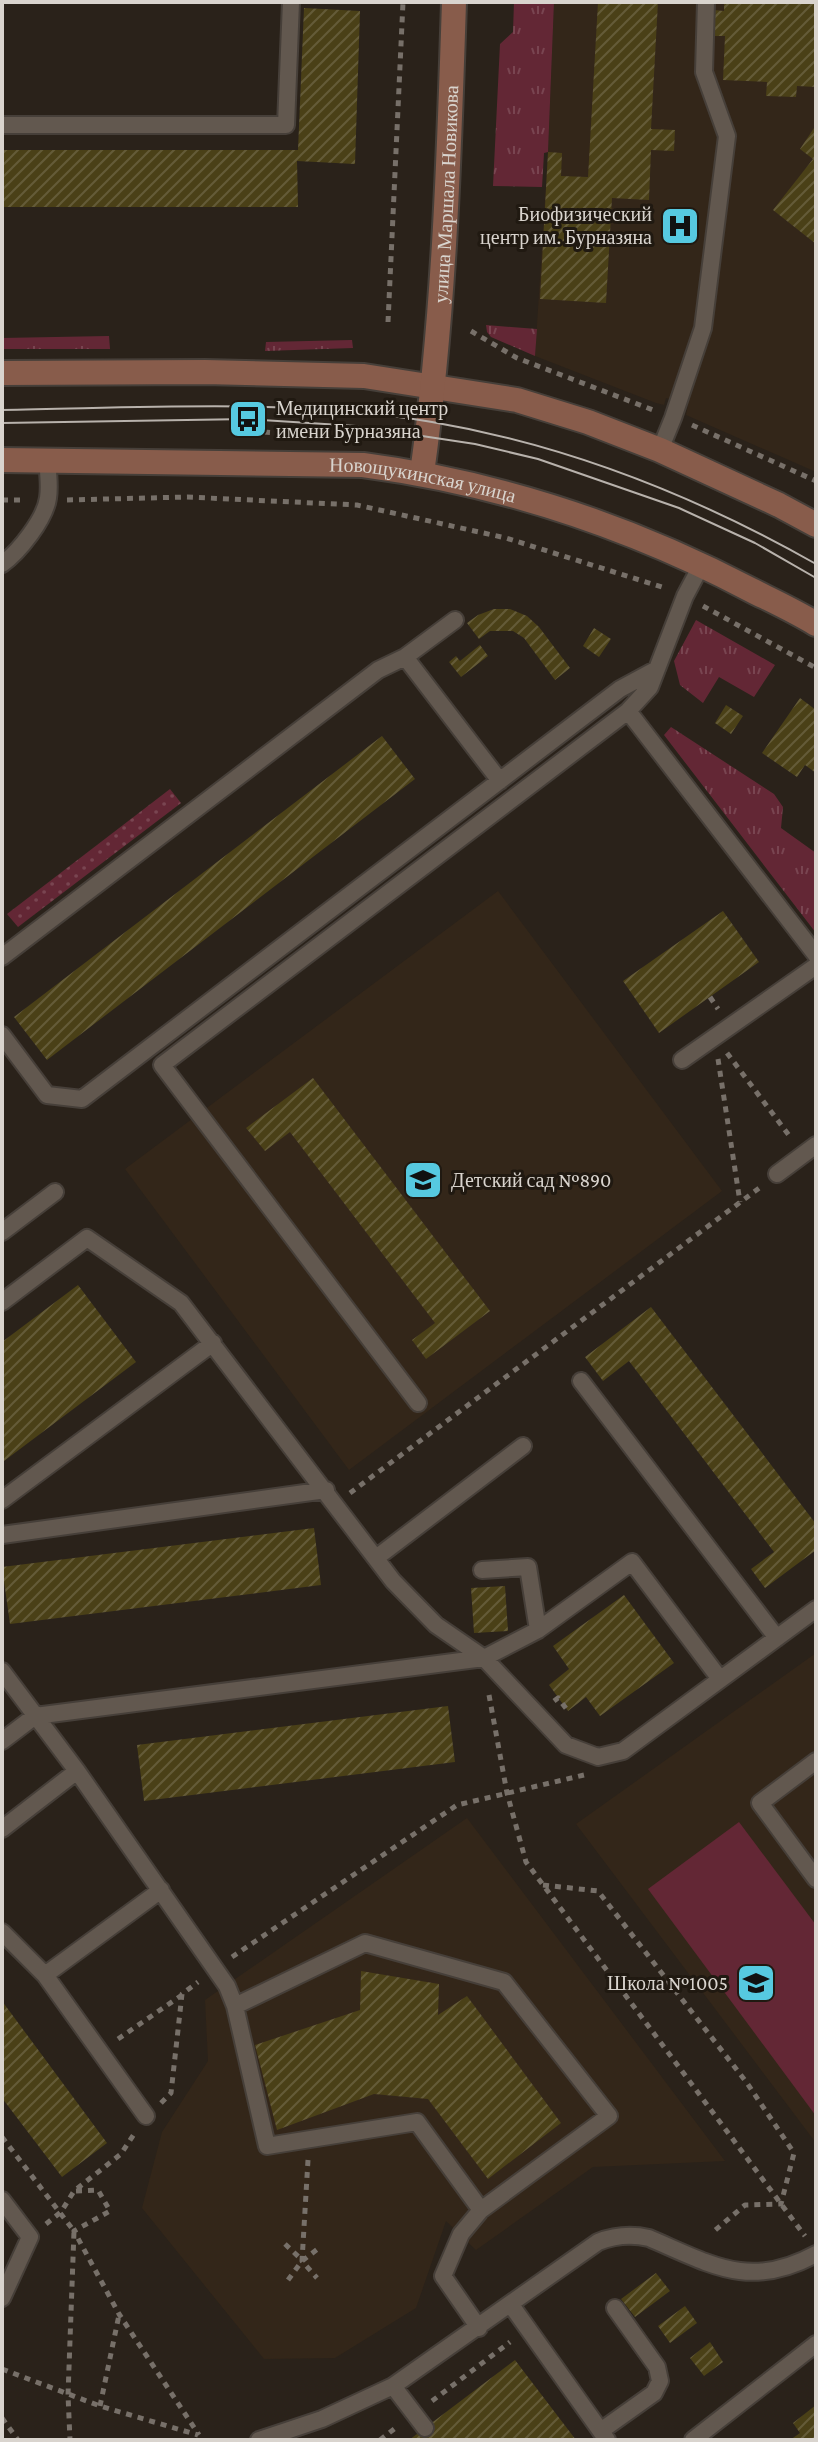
<svg xmlns="http://www.w3.org/2000/svg" width="818" height="2442" font-family="'Crimson Pro',serif">
  <style>
    .built { fill: #332619 }
    .grass { fill: url(#grass-tufts) }
    .park { fill: url(#park-dots) }
    .garden { fill: #632735 }
    .building { fill: url(#building-hatch) }
    .lines { fill: none; stroke-linecap: round; stroke-linejoin: round }
    .lane-casing { stroke: #463f39; stroke-width: 20 }
    .secondary-casing { stroke: #463f39; stroke-width: 28 }
    .path { stroke: #777069; stroke-width: 5; stroke-dasharray: 6 6; stroke-linecap: butt }
    .lane { stroke: #62584f; stroke-width: 16 }
    .secondary { stroke: #885c4b; stroke-width: 24 }
    .tram { stroke: #b8b2ac; stroke-width: 2 }
    .labels { text-anchor: middle; dominant-baseline: central; stroke-width: 6; stroke-linejoin: round; paint-order: stroke }
    .street-label { font-size: 20px; fill: #d9d4ce; stroke: #201911 }
    .poi-label { font-size: 20px; fill: #d9d4ce; stroke: #201911; text-anchor: end }
  </style>
  <defs>
    <pattern id="grass-tufts" width="24" height="20" patternUnits="userSpaceOnUse" patternTransform="scale(2)"><rect width="24" height="20" fill="#632735"/><path d="M3 7l-1-3M5 7V3M7 7l1-3M15 17l-1-3M17 17v-4M19 17l1-3" fill="none" stroke="#794551"/></pattern>
    <pattern id="park-dots" width="8" height="8" patternUnits="userSpaceOnUse" patternTransform="scale(2)"><rect width="8" height="8" fill="#632735"/><path d="M2 2h.1M6 6h.1" fill="none" stroke="#794551" stroke-width="1.8" stroke-linecap="round"/></pattern>
    <pattern id="building-hatch" width="6" height="6" patternUnits="userSpaceOnUse" patternTransform="scale(2)"><rect width="6" height="6" fill="#4a4017"/><path d="M-1 1l2-2M0 6l6-6M5 7l2-2" fill="none" stroke="#645b38"/></pattern>
  </defs>
  <rect width="100%" height="100%" fill="#2a221a"/>
  <path class="built" d="M554,2H816V472L686,415L688,405L666,398L664,405L656,403L535,356L548,152Z
    M498,891L722,1191L349,1470L125,1169Z
    M816,1653V2143L576,1824Z
    M467,1818L725,2161L593,2167L476,2250L446,2221L416,2308L335,2358L264,2359L142,2208L162,2132L208,2061L205,2000Z"/>
  <path class="grass" d="M514,2H554L548,152L544,153L542,187L493,186L500,44L513,32Z
    M486,325L537,329L535,356L491,337L487,332Z
    M109,336L110,349H2V338Z
    M352,340L353,348L265,351L266,342Z
    M696,620L775,665L754,697L719,677L703,703L680,685L674,661Z
    M671,727L774,794L783,807L781,828L816,853V933L664,735Z"/>
  <path class="park" d="M170,789L181,803L18,927L7,914Z"/>
  <path class="garden" d="M739,1822L816,1925V2116L648,1889Z"/>
  <path class="building" d="M598,2H658L651,129L675,130L674,151L651,150L649,200L612,198L606,303L540,299L548,152L562,153L561,176L588,177Z
    M724,2H816V87L797,86L796,97L766,96L767,82L723,80L725,36H713L714,10L724,11Z
    M304,8L360,11L355,164L297,161L298,207H2V150H298Z
    M816,125V244L773,210L813,159L800,149Z
    M494,609H510L527,616L539,627L570,668L555,680L524,638L513,631H490L479,639L467,623L478,615Z
    M594,628L611,639L599,657L583,646Z
    M480,645L488,656L461,677L449,662L456,656L460,661Z
    M800,698L816,710V773L805,765L797,777L762,753Z
    M726,705L743,716L731,734L715,723Z
    M382,736L415,779L47,1060L14,1017Z
    M723,911L759,962L659,1033L623,981Z
    M313,1078L490,1311L426,1359L412,1340L435,1323L290,1132L265,1151L246,1128Z
    M78,1285L136,1362L4,1461L2,1342Z
    M651,1307L816,1524V1550L765,1588L751,1569L774,1552L629,1361L603,1381L585,1357Z
    M314,1528L321,1585L10,1624L2,1567Z
    M505,1586L508,1631L474,1633L471,1588Z
    M624,1595L674,1663L600,1716L586,1697L568,1711L549,1685L569,1669L553,1646Z
    M448,1706L455,1762L144,1801L137,1745Z
    M361,1971L439,1984L438,2015L467,1996L561,2123L488,2179L428,2099L374,2094L277,2130L255,2045L360,2010Z
    M2,2001L107,2143L62,2177L2,2098Z
    M656,2273L670,2291L635,2317L621,2299Z
    M685,2306L697,2323L670,2343L658,2326Z
    M710,2342L723,2362L704,2376L690,2358Z
    M515,2360L576,2440H409Z
    M816,2405V2440H790L800,2433L793,2423Z"/>
  <g class="lines">
    <defs>
      <path id="lane" d="M2,125H286L291,2
        M660,450L673,418L703,328L727,136L704,72L706,2
        M2,564C19,552 45,519 48,498C50,486 48,472 47,460
        M405,657L500,781
        M628,711L816,955
        M2,957L378,670L405,657L455,620
        M2,1035L47,1095L82,1099L620,689L657,669
        M682,1060L816,966
        M777,1174L816,1145
        M2,1232L55,1192
        M2,1302L87,1238L181,1303L393,1581L436,1625L484,1658L566,1745L598,1757L623,1751L816,1609
        M581,1381L777,1638
        M418,1403L162,1065L628,711L650,687L685,596L702,564
        M2,1500L213,1343
        M2,1535L326,1490
        M376,1558L523,1446
        M482,1570L528,1567L538,1630
        M2,1671L77,1771L227,1986L235,2006L267,2146L417,2122L481,2210
        M2,1741L35,1716L484,1658L538,1630L632,1562L720,1679
        M816,1761L760,1803L816,1879
        M2,1829L77,1771
        M2,1932L45,1975L146,2116
        M45,1975L161,1890
        M235,2006L365,1943L504,1982L609,2116L481,2210L461,2234L443,2276L479,2328
        M2,2200L30,2237L2,2298
        M511,2305L607,2440
        M393,2386L425,2428
        M602,2430L654,2393L660,2381L657,2367L615,2308
        M259,2440L322,2419L393,2386L598,2242C616,2235 631,2234 649,2238C712,2265 750,2290 816,2254
        M693,2440L816,2344"/>
      <g id="secondary">
        <path d="M2,373L205,372L364,376L517,400L588,422L660,450L779,505L816,525"/>
        <path id="s1" d="M2,460L363,465C499,483 629,526 751,590C773,601 795,611 816,624"/>
        <path id="s2" d="M422,473C444,317 449,159 454,2"/>
      </g>
    </defs>
    <use href="#lane" class="lane-casing"/>
    <use href="#secondary" class="secondary-casing"/>
    <path class="path" d="M388,322L403,2
      M471,331L517,358L653,410
      M692,425L816,481
      M264,432L304,435
      M2,500H25
      M67,500L187,497L357,505L506,538L665,588
      M703,606L816,668
      M710,997L718,1009
      M727,1053L791,1138
      M718,1059L740,1202
      M350,1493L762,1186
      M489,1695L507,1793L526,1862L805,2236
      M554,1701L558,1698L568,1711
      M543,1885L598,1891L747,2083L794,2153L781,2204L745,2205L713,2232
      M232,1957L457,1805L584,1775
      M118,2039L182,1995
      M161,2103L171,2093L182,1994L198,1982
      M2,2137L74,2231L68,2395L70,2440
      M308,2160L302,2261L317,2278
      M76,2191L98,2190L110,2211L74,2231L119,2314L199,2435
      M46,2224L61,2212L74,2191L121,2154L136,2131
      M285,2244L302,2260
      M288,2280L302,2261L319,2248
      M2,2369L100,2406L198,2435
      M432,2401L510,2342
      M100,2406L119,2315
      M2,2418L18,2440
      M380,2440L398,2426"/>
    <use href="#lane" class="lane"/>
    <use href="#secondary" class="secondary"/>
    <path class="tram" d="M2,410C144,408 291,398 432,422C567,445 696,496 816,564
      M2,423L248,419L356,426L475,444L538,459L679,508L755,543L816,578"/>
  </g>
  <defs>
    <symbol id="hospital-square" viewBox="-11 -11 22 22"><rect x="-9" y="-9" width="18" height="18" rx="4" fill="#56c9e0" stroke="#201911"/><path d="M-5-5h3v3.5h4V-5h3V5h-3V1.5h-4V5h-3Z" fill="#111"/></symbol>
    <symbol id="bus-square" viewBox="-11 -11 22 22"><rect x="-9" y="-9" width="18" height="18" rx="4" fill="#56c9e0" stroke="#201911"/><path d="M-5-6H5V4H4V6H2V4H-2V6H-4V4H-5ZM-3.5-4V0h7V-4ZM-3.5 1.2v1.5H-2V1.2ZM2 1.2v1.5H3.5V1.2Z" fill="#111"/></symbol>
    <symbol id="school-square" viewBox="-11 -11 22 22"><rect x="-9" y="-9" width="18" height="18" rx="4" fill="#56c9e0" stroke="#201911"/><path d="M0-5L7-2L0 1L-7-2ZM-4 1L0 2.5L4 1V4Q0 6-4 4Z" fill="#111"/></symbol>
  </defs>
  <g fill-rule="evenodd">
    <use href="#hospital-square" x="658" y="204" width="44" height="44"/>
    <use href="#bus-square" x="226" y="397" width="44" height="44"/>
    <use href="#school-square" x="401" y="1158" width="44" height="44"/>
    <use href="#school-square" x="734" y="1961" width="44" height="44"/>
  </g>
  <g class="labels">
    <g class="street-label">
      <text stroke="none"><textPath href="#s2" startOffset="280">улица Маршала Новикова</textPath></text>
      <text stroke="none"><textPath href="#s1" startOffset="422">Новощукинская улица</textPath></text>
    </g>
    <g class="poi-label">
      <text x="652" y="214">Биофизический<tspan x="652" dy="23">центр им. Бурназяна</tspan></text>
      <text x="276" y="408" text-anchor="start">Медицинский центр<tspan x="276" dy="23">имени Бурназяна</tspan></text>
      <text x="451" y="1180" text-anchor="start">Детский сад №890</text>
      <text x="728" y="1983">Школа №1005</text>
    </g>
  </g>
  <rect width="818" height="2442" fill="none" stroke="#d9d4ce" stroke-width="8"/>
</svg>
